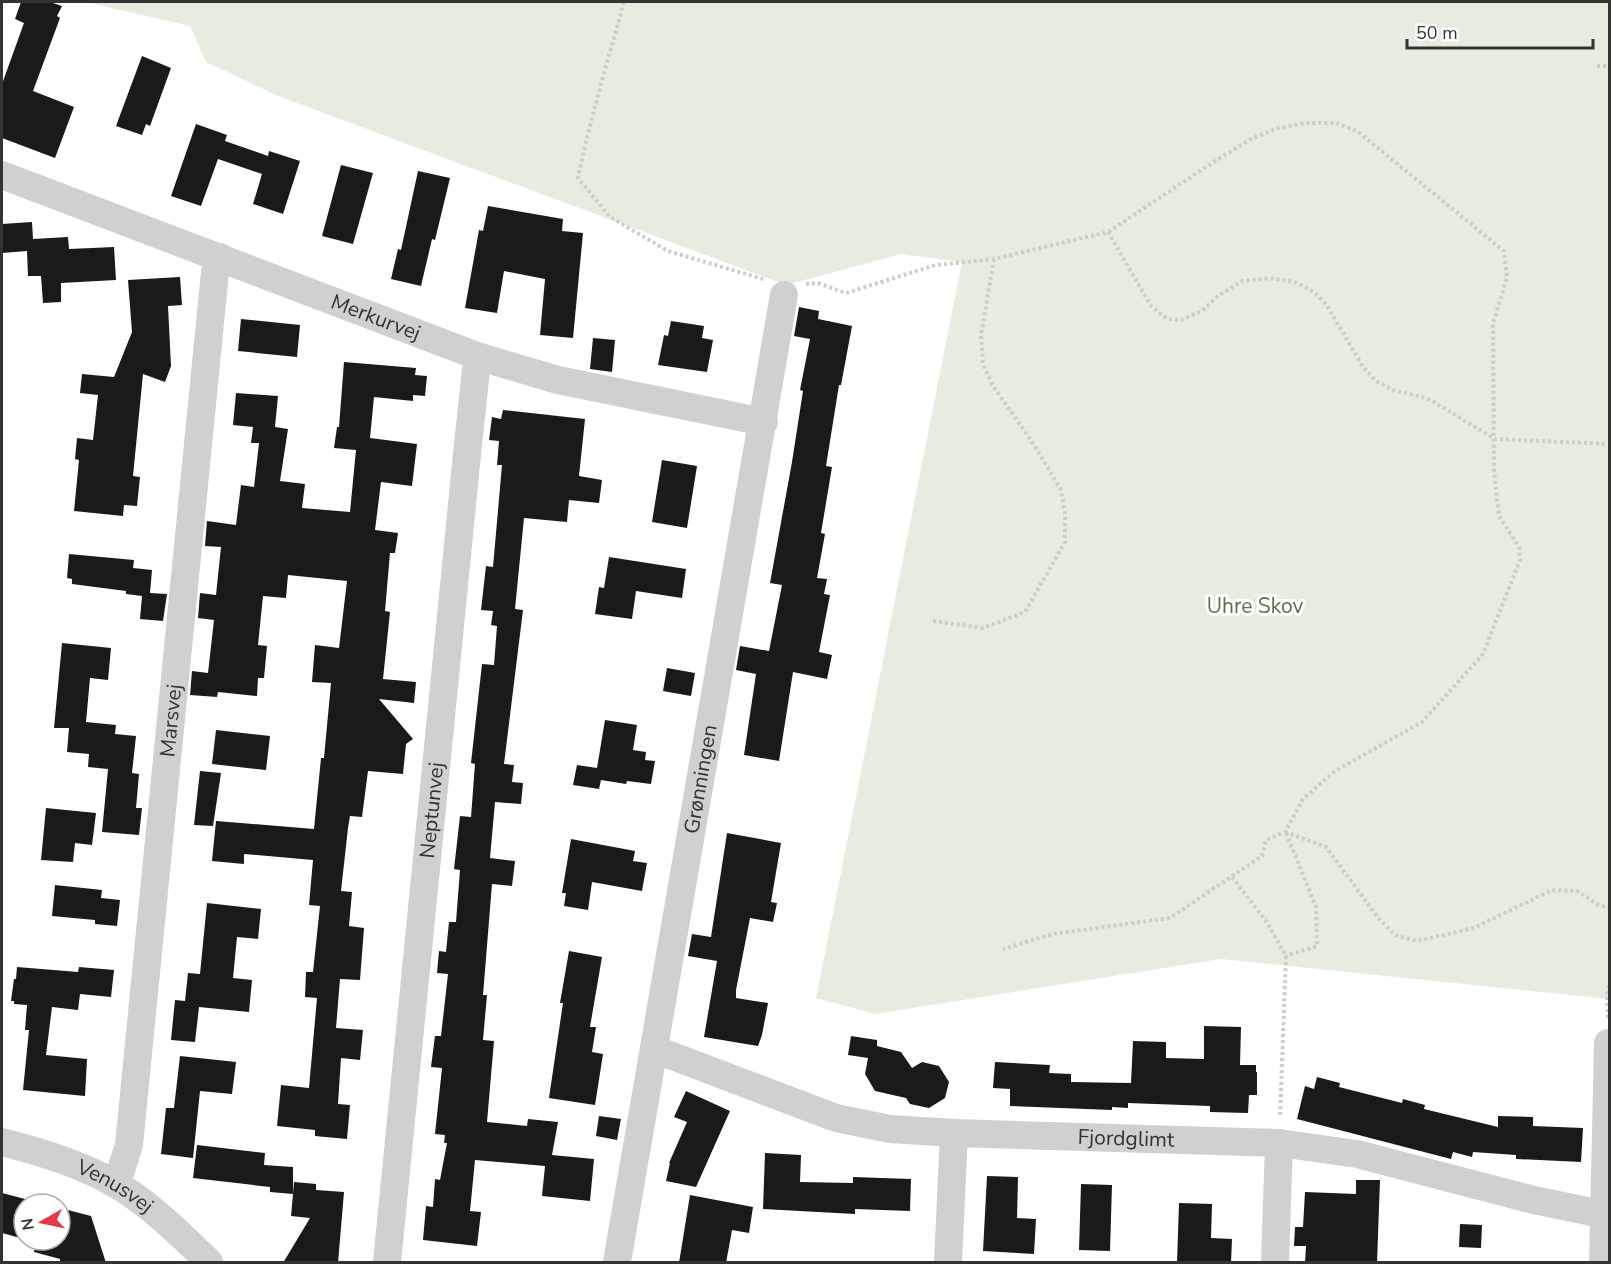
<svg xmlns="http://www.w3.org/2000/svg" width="1611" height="1264" font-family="'Nunito Sans',sans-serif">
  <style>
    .green { fill: #e6ecdf }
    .building { fill: #1a1a1a }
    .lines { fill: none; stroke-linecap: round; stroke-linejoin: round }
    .path { stroke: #cdcdcd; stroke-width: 4; stroke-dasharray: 3 3; stroke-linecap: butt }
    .minor { stroke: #d0d0d0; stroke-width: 28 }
    .labels { text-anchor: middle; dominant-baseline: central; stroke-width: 6; stroke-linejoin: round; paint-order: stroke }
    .street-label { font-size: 21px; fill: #333; stroke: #fff }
    .park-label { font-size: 21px; fill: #56703f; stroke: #fff }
  </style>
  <rect width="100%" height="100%" fill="#fff"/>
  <path class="green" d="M85,2H1609V999L1221,959L875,1014L816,998L962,262L901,254L786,285L278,96L206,62L190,26Z"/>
  <path class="building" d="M21,2H50L62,6L57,16L60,18L33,91L74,107L55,158L2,138V84L24,23L15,19Z
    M142,56L171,68L150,126L146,124L142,135L116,126Z
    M196,124L227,135L225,141L268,156L269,151L300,161L283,214L253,204L262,174L218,159L201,206L171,196Z
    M341,165L373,173L353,244L322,236Z
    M418,171L450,178L435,240L432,239L421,286L391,279L398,249L401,250Z
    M488,206L563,219L562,231L583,233L573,338L540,335L545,279L504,271L497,313L465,308L479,230L483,231Z
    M32,222L33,239L68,237L69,249L114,247L116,280L61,283V302L43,303L41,276H28L27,251L2,253V224Z
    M180,277L182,305L168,306L171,366L165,382L143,374L133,476L140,477L137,506L124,505L123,516L74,511L79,460L75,459L77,438L93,440L98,395L80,393L82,374L114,377L132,332L128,280Z
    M799,307L819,311L818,319L852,326L841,385H839L826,466L832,467L821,533L825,534L817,578L827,579L824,594L830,595L819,652L832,655L827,679L793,672L779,761L744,755L756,674L736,670L740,646L769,651L782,585L770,583L792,462L803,391L800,390L810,339L794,336Z
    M241,319L300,325L297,357L238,351Z
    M671,321L704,326L702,338L713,340L707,372L658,365L664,335L668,336Z
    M593,338L615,340L612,372L590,369Z
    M344,362L416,368L415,375L427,376L425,396L413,395V401L374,397L370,438L417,444L412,486L381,482L375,530L398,533L395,553H390L385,611L390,612L383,679L416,682L414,703L379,699L413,739L406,744L403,774L368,771L362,817L350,816L348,828L341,891L352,892L349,926L364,928L360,980L340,979L336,1028L363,1030L360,1060L341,1058L338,1104L350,1105L347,1139L315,1136V1130L277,1126L281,1085L309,1088L317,998L305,997L306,972H313L320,906L309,905L313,860L244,854V864L212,861L216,821L314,829L321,758H324L331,683L312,682L315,645L339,648L347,581L288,575L286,598L263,596L258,645L267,646L264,678H258L257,696L218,692L217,697L190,695L192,671L208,673L214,620L198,618L200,593L216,595L221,547L205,546L207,521L236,525L241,485L254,487L259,443H251L253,427L233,425L236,393L278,396L275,427L288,429L280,481L305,484L302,508L350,512L356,450L334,448L337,427H339Z
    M503,410L585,419L579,476L602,480L599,503L569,500L567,522L524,518L515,609L523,610L504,764L514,765L512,782L523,783L521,804L495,802L490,858L515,861L512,886L492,884L483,995H487L483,1040L494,1041L487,1122L527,1126L528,1119L558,1122L552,1155L594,1159L590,1201L542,1196L545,1166L475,1160L470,1211L481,1212L477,1246L423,1240L426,1206L433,1207L435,1179L440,1180L447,1143H444L445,1135L435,1134L442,1068L431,1067L435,1036H441L448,974L437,973L439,951L446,952L449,922H456L460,870L454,869L460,816L471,817L475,764L471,763L482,664L494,665L497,626L491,625L493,611L481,610L486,566L493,567L502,465H497L499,441L489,440L492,417L501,419Z
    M662,460L697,466L687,528L652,522Z
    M69,554L134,560L133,568L152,570L150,593L167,594L163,621L140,619L142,596L126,594V591L72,584V579L67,578Z
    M609,557L686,569L682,598L636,591L632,619L595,614L599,587L604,588Z
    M62,643L111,648L108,680L90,678L86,722L116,725L115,734L136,736L132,773L139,774L136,808H142L139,835L102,832L108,769L88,767L89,754L67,752L69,728H54Z
    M667,668L695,673L691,696L663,691Z
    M605,720L637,725L633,750L646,752L645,760L655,761L651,784L627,781L626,784L601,780L599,789L573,785L577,765L597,768Z
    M216,730L270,736L266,770L212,764Z
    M200,771L221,773L213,826L194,825Z
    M46,808L96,813L92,845L75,843L73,862L41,860Z
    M727,833L781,843L771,902L777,903L773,922L750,918L736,990V998L768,1003L762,1035L758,1046L704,1037L717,961L688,956L692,934L711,937Z
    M571,839L635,851L633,861L647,863L642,891L592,882L588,910L564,906L566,893H562Z
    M55,885L102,890L101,898L120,900L117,926L95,924V920L52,916Z
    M207,903L261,909L258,939L237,937L233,978L252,980L249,1012L199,1007L195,1042L171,1040L175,1000L185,1001L188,973L200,974Z
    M569,951L602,957L590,1027H596L592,1052L603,1054L595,1105L549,1098L563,1003H560Z
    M17,967L78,972L79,967L114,970L111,997L80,994L78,1010L52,1007L46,1055L87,1059L85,1096L23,1090L29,1030H25L27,1005L14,1004V1001H11L14,979H16Z
    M1204,1026L1241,1027L1240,1065H1256V1072H1257V1095H1249L1248,1113L1210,1112V1106L1128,1103V1108L1112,1107V1110L1010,1106V1089L993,1088L995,1062L1050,1065L1049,1073L1071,1074V1082L1131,1083L1133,1041L1166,1042V1058L1204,1059Z
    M851,1036L877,1040V1046L901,1052L912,1068L922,1062L939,1066L949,1082L945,1098L929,1108L910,1104L906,1098L875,1091L865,1074L868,1058L848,1055Z
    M180,1056L236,1062L232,1094L200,1091L193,1158L161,1154L166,1108H174Z
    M1317,1077L1340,1083L1339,1087L1402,1103L1403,1099L1425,1105L1424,1109L1498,1127V1116L1533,1117V1126L1583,1128L1581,1162L1516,1159V1155L1473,1152L1472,1157L1453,1152L1451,1159L1297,1119L1305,1086L1314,1089Z
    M686,1091L730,1111L696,1187L666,1181L670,1163H669L687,1122L674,1117Z
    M599,1116L621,1119L617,1140L596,1136Z
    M197,1145L265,1153L264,1165L293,1167V1194L294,1182L316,1184V1190L344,1192L338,1263H283L310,1218L291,1216L293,1194L270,1192V1187L193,1178Z
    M765,1153L801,1155L800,1182L853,1183V1177L911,1179L910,1211L855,1209V1214L763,1209Z
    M987,1176L1018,1177L1017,1218L1036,1219L1034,1254L983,1251Z
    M1356,1180H1380L1377,1263H1305L1306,1246H1294L1295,1227H1303L1305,1192L1356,1194Z
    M1081,1184L1112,1185L1110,1251L1079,1250Z
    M2,1193L44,1204H24V1239L2,1233Z
    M690,1195L753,1207L749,1233L732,1230L726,1263H679Z
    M1179,1203L1212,1204L1211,1238L1232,1239L1231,1263H1177Z
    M60,1208L91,1216L106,1263H60V1259L34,1252L36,1242L29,1240H60Z
    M1460,1224L1482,1225L1481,1248L1459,1247Z"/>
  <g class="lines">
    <path class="path" d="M624,2C608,60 590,119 578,178L610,217L668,251L763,279
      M1597,66H1610
      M1108,232L1151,306L1167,319L1181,320L1202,311L1218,296L1242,281L1269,278L1295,282L1314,292L1326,304L1363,367L1376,381L1393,390L1427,398L1495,439L1610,444
      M806,284L818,283L846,293L936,265L994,259L1108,232L1212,163L1251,139L1278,128L1306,123H1336L1357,131L1504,251L1507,278L1493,323L1494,472L1499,516L1519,547L1520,560L1483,654L1422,722L1335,771L1303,799L1285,832L1266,840L1262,856L1170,918L1053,934L1003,949
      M933,621L983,628L1025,612L1065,542V513L1061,490L1033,443L993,386L983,364L981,335L994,259
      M1285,832L1326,847L1379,919L1395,935L1417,941L1474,928L1552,890L1577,891L1599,905L1610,908
      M1286,833L1316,907L1317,946L1286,956
      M1232,877L1266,921L1286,956L1280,1118
      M1608,1018L1607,994L1610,981"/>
    <g class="minor">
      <path id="s1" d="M2,175L480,357L558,380L764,422"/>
      <path id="s2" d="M654,1049L836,1118L890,1129L954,1133L1279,1143L1357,1154L1534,1200L1592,1212H1605"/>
      <path id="s3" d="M2,1142C38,1151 81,1164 114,1183C149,1203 180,1234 209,1262"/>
      <path id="s4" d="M113,1183L121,1170L129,1145L215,272L220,257"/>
      <path id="s5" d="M387,1262L468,444L476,370L480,357"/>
      <path id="s6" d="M617,1262L784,295"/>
      <path d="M948,1262L954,1133"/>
      <path d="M1275,1262L1279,1143"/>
      <path d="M1603,1262L1608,1043"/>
    </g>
  </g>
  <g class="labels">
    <g class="street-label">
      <text stroke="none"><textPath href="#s1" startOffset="400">Merkurvej</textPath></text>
      <text stroke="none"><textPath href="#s4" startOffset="468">Marsvej</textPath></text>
      <text stroke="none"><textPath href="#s6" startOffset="490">Grønningen</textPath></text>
      <text stroke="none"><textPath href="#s5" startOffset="454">Neptunvej</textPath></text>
      <text stroke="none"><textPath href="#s2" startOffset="486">Fjordglimt</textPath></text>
      <text stroke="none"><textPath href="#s3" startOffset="122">Venusvej</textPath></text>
    </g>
    <g class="park-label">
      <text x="1255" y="606">Uhre Skov</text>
    </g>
  </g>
  <rect width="1611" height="1264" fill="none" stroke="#333333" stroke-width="6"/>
  <g transform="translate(42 1222) rotate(261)"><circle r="28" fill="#ffffff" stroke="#adadad" stroke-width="1.5"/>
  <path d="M0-4.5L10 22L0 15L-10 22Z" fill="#e63946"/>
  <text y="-9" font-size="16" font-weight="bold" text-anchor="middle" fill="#333333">N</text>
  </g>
  <path d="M1407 39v9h186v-9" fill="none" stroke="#333333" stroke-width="3"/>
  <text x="1416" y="39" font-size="18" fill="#333333" stroke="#ffffff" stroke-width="4.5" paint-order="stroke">50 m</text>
</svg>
